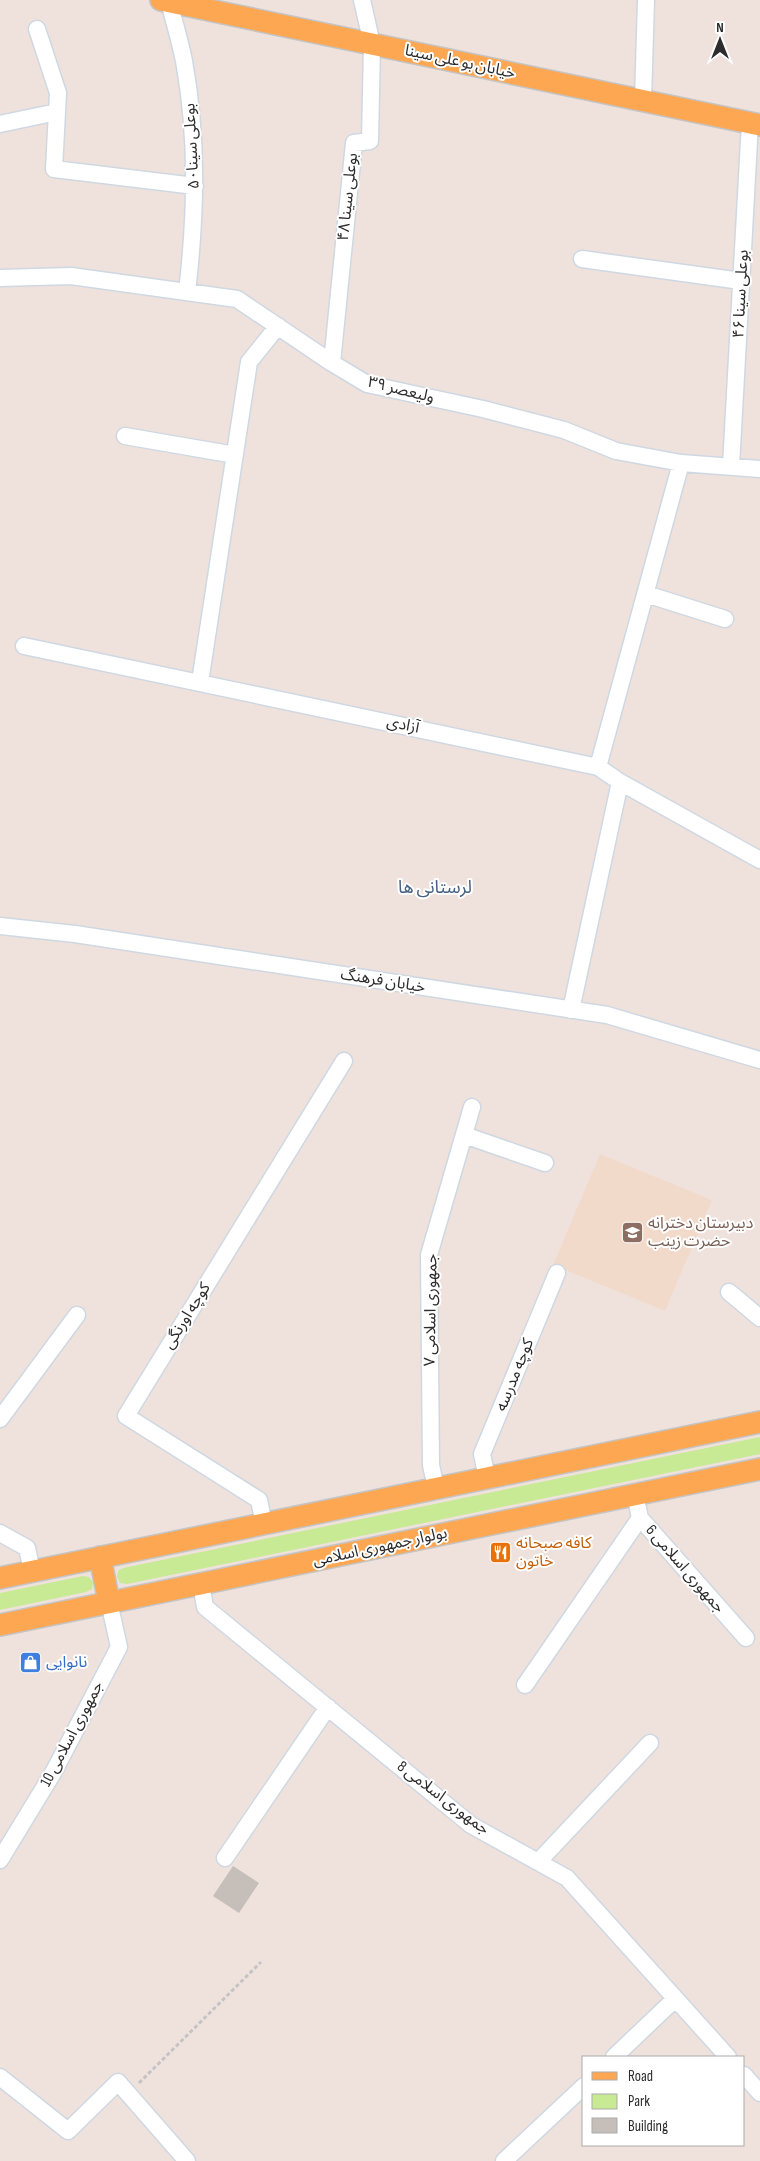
<svg xmlns="http://www.w3.org/2000/svg" width="760" height="2161" font-family="'Sofia Sans Condensed','Noto Sans Arabic',sans-serif">
  <style>
    .education { fill: #f2dacb }
    .green { fill: #c9ea94 }
    .building { fill: #c6beb8 }
    .lines { fill: none; stroke-linecap: round; stroke-linejoin: round }
    .minor-casing { stroke: #cfd8e2; stroke-width: 19 }
    .major-casing { stroke: #c4c4c4; stroke-width: 24 }
    .path { stroke: #c4c4c4; stroke-width: 3; stroke-dasharray: 4 2.5; stroke-linecap: butt }
    .minor { stroke: #fff; stroke-width: 16 }
    .major { stroke: #fea752; stroke-width: 21 }
    .labels { text-anchor: middle; dominant-baseline: central; stroke-width: 4; stroke-linejoin: round; paint-order: stroke }
    .street-label { font-size: 16px; fill: #2c2c2c; stroke: #fff }
    .education-label { font-size: 16px; fill: #785e54; stroke: #fff; text-anchor: start }
    .food-label { font-size: 16px; fill: #c56008; stroke: #fff; text-anchor: start }
    .shop-label { font-size: 16px; fill: #366cbe; stroke: #fff; text-anchor: start }
    .neighbourhood-label { font-size: 18px; fill: #476181; stroke: #fff }
  </style>
  <rect width="100%" height="100%" fill="#efe2dd"/>
  <path class="education" d="M600,1154L712,1200L665,1311L553,1265Z"/>
  <path class="green" d="M760,1437V1454L127,1584L120,1583L117,1577L118,1571L123,1568Z
    M83,1576L89,1577L93,1582L92,1589L86,1592L0,1610V1593Z"/>
  <path class="building" d="M233,1866L259,1883L239,1913L213,1896Z"/>
  <g class="lines">
    <defs>
      <path id="minor" d="M169,2C174,21 180,41 184,61C198,138 196,214 187,292
        M37,29L58,93L54,169L195,186
        M643,100L646,0
        M0,124L57,112
        M582,259L741,281
        M0,278L71,276L237,299L332,363L367,384L483,409L564,430L616,451L681,463L760,469
        M332,363L354,143L370,141L372,44L362,0
        M125,436L235,455
        M731,466L750,123
        M646,594L725,619
        M24,646L598,767L620,782L760,860
        M200,682L249,362L278,326
        M598,767L681,463
        M0,926L75,934L607,1015L760,1060
        M571,1010L620,782
        M464,1135L545,1163
        M729,1292L760,1318
        M0,1419L77,1315
        M487,1478L482,1454L557,1273
        M436,1488L431,1465L429,1255L472,1107
        M635,1494L640,1518L746,1638
        M264,1524L259,1500L126,1416L344,1061
        M0,1533L27,1548L32,1571
        M201,1584L205,1607L471,1825L567,1878L728,2057
        M525,1685L640,1518
        M225,1858L328,1707
        M0,1860L53,1773L119,1647L109,1602
        M538,1862L650,1743
        M614,2057L675,1999
        M744,2075L760,2093
        M0,2077L68,2131L118,2082L187,2161
        M504,2161L584,2086"/>
      <path id="major" d="M161,0L760,125
        M100,1557L109,1602
        M0,1578L760,1422
        M0,1625L760,1469"/>
    </defs>
    <use href="#minor" class="minor-casing"/>
    <use href="#major" class="major-casing"/>
    <path class="path" d="M139,2083L261,1962"/>
    <use href="#minor" class="minor"/>
    <use href="#major" class="major"/>
  </g>
  <defs>
    <symbol id="school-square" viewBox="-11 -11 22 22"><rect x="-9" y="-9" width="18" height="18" rx="4" fill="#8d6e63" stroke="#fff"/><path d="M0-5L7-2L0 1L-7-2ZM-4 1L0 2.5L4 1V4Q0 6-4 4Z" fill="#fff"/></symbol>
    <symbol id="restaurant-square" viewBox="-11 -11 22 22"><rect x="-9" y="-9" width="18" height="18" rx="4" fill="#e8710a" stroke="#fff"/><path d="M-5-6h1v4h1v-4h1v4h1v-4h1v5L-1.5 .5V6h-2V.5L-5-1ZM5-6V6H3V1.5H1.5Q1.5-4 5-6Z" fill="#fff"/></symbol>
    <symbol id="shop-square" viewBox="-11 -11 22 22"><rect x="-9" y="-9" width="18" height="18" rx="4" fill="#3f7fe0" stroke="#fff"/><path d="M-5-2.5h2.3a2.7 3.5 0 0 1 5.4 0H5L5.5 6h-11ZM-1.5-2.5h3a1.5 2.3 0 0 0-3 0Z" fill="#fff"/></symbol>
  </defs>
  <g fill-rule="evenodd">
    <use href="#school-square" x="620" y="1220" width="25" height="25"/>
    <use href="#restaurant-square" x="488" y="1540" width="25" height="25"/>
    <use href="#shop-square" x="18" y="1650" width="25" height="25"/>
  </g>
  <g class="labels">
    <g class="street-label">
      <text transform="translate(460 62) rotate(12)">خیابان بو علی سینا</text>
      <text transform="translate(192 146) rotate(-93)">بوعلی سینا۵۰</text>
      <text transform="translate(348 197) rotate(-84)">بوعلی سینا ۴۸</text>
      <text transform="translate(741 294) rotate(-87)">بوعلی سینا ۴۶</text>
      <text transform="translate(401 390) rotate(14)">ولیعصر ۳۹</text>
      <text transform="translate(403 725) rotate(12)">آزادی</text>
      <text transform="translate(383 981) rotate(9)">خیابان فرهنگ</text>
      <text transform="translate(431 1310) rotate(-89)">جمهوری اسلامی ۷</text>
      <text transform="translate(187 1316) rotate(-58)">کوچه اورنگی</text>
      <text transform="translate(515 1375) rotate(-68)">کوچه مدرسه</text>
      <text transform="translate(380 1547) rotate(-12)">بولوار جمهوری اسلامی</text>
      <text transform="translate(685 1569) rotate(49)">جمهوری اسلامی 6</text>
      <text transform="translate(72 1734) rotate(-62)">جمهوری اسلامی 10</text>
      <text transform="translate(443 1798) rotate(37)">جمهوری اسلامی 8</text>
    </g>
    <g class="education-label">
      <text x="648" y="1223">دبیرستان دخترانه<tspan x="648" dy="18">حضرت زینب</tspan></text>
    </g>
    <g class="food-label">
      <text x="516" y="1543">کافه صبحانه<tspan x="516" dy="18">خاتون</tspan></text>
    </g>
    <g class="shop-label">
      <text x="46" y="1662">نانوایی</text>
    </g>
    <g class="neighbourhood-label">
      <text x="435" y="887">لرستانی ها</text>
    </g>
  </g>
  <rect x="582" y="2056" width="162" height="90" fill="#ffffff" stroke="#ababab"/>
  <rect x="592" y="2072" width="25" height="8" fill="#fea752" stroke="#ababab"/>
  <text x="628" y="2081" font-size="15" fill="#2c2c2c">Road</text>
  <rect x="592" y="2094" width="25" height="15" fill="#c9ea94" stroke="#ababab"/>
  <text x="628" y="2106" font-size="15" fill="#2c2c2c">Park</text>
  <rect x="592" y="2118" width="25" height="15" fill="#c6beb8" stroke="#ababab"/>
  <text x="628" y="2131" font-size="15" fill="#2c2c2c">Building</text>
  <g transform="translate(720 40)" stroke="#ffffff" stroke-width="4" paint-order="stroke">
  <path d="M0-4L9 19L0 12L-9 19Z" fill="#2c2c2c"/>
  <text y="-8" font-size="14" font-weight="bold" text-anchor="middle" fill="#2c2c2c">N</text>
  </g>
</svg>
